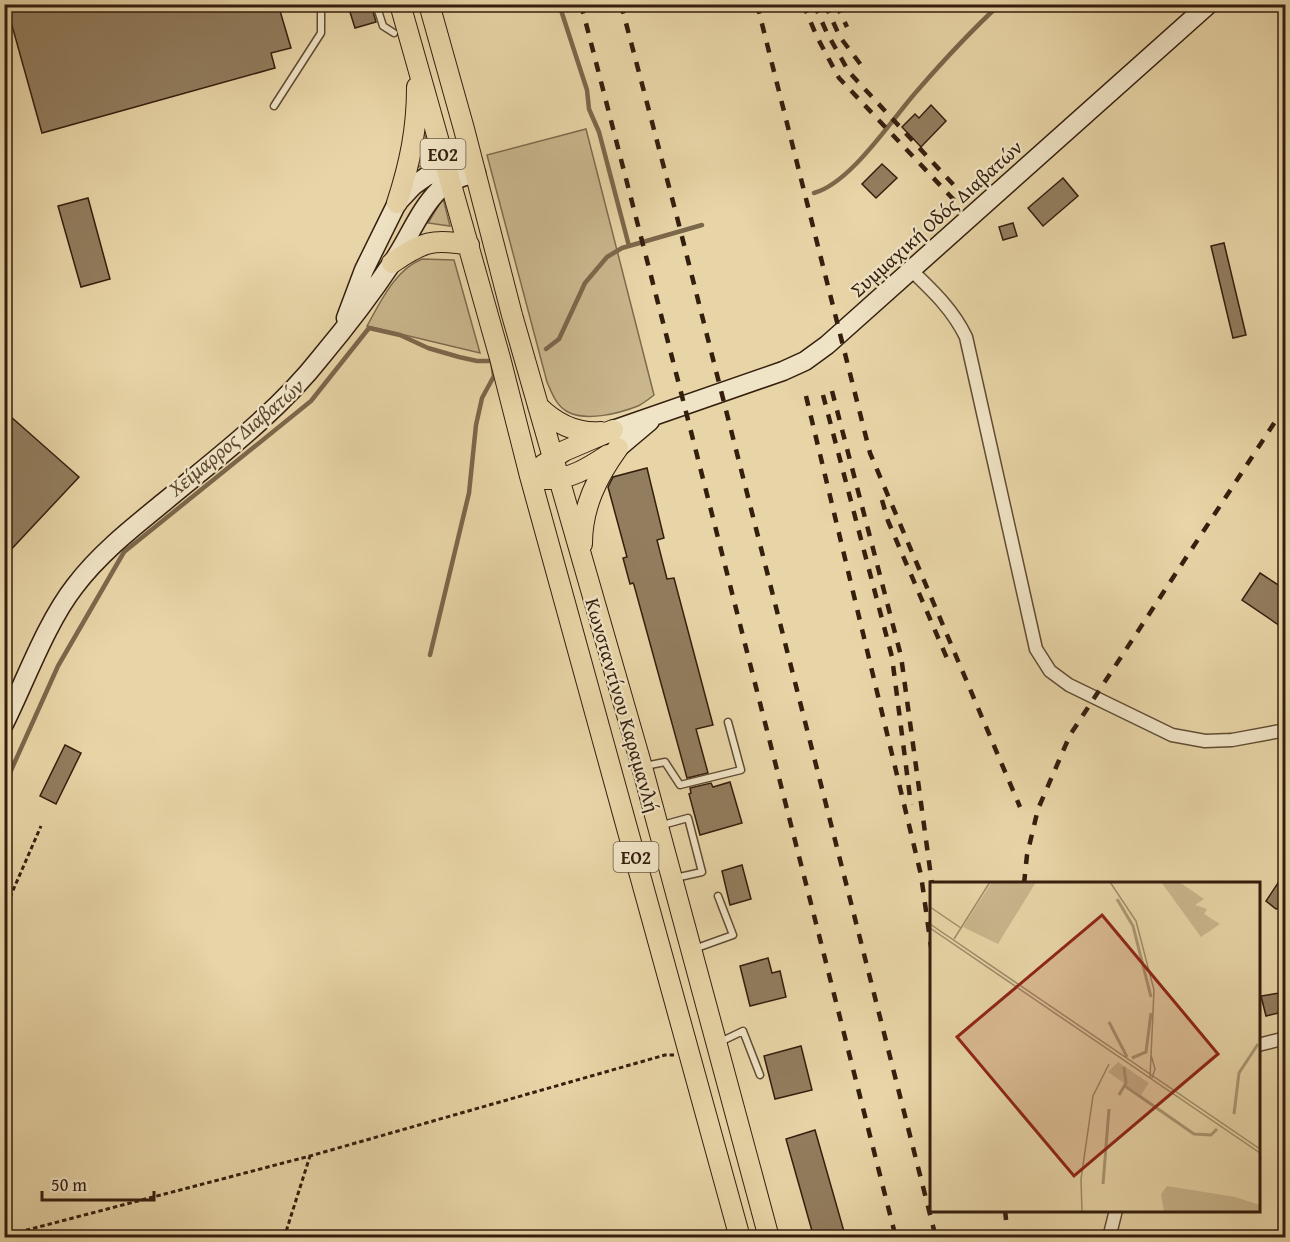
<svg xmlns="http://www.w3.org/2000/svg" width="1290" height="1242" font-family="'Gentium Book Plus',serif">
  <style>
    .green { fill: #c9b68d; stroke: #7e6a4e; stroke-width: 1.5 }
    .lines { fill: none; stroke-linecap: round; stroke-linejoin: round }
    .stream { stroke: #7b674b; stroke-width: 4.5 }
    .building { fill: #927d5e; stroke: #341e0e; stroke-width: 1.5 }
    .lane-casing { stroke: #614c34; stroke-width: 9 }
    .street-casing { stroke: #614c34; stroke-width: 15 }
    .secondary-casing { stroke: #341e0e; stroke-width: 21 }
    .primary-casing { stroke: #341e0e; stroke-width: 22 }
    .path { stroke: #341e0e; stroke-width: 3; stroke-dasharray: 4.5 3; stroke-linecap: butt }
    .lane { stroke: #f0e4c6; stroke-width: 6 }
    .street { stroke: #f0e4c6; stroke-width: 12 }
    .secondary { stroke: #f0e4c6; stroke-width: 18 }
    .primary { stroke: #e8d5a7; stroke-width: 20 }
    .rail { stroke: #341e0e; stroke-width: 4.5; stroke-dasharray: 10 10; stroke-linecap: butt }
    .labels { text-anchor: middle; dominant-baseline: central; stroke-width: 4.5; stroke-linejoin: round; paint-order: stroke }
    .shield { fill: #f0e4c6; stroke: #6c5945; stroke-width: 1.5 }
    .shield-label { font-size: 18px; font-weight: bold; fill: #341e0e }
    .street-label { font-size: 20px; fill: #341e0e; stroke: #f0e4c6 }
    .water-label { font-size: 21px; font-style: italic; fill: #5e4831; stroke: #f0e4c6 }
    .inset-river { fill: none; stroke: #ab9773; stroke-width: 3 }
    .inset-road { fill: none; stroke: #a08c6a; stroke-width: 1.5 }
    .view { fill: #8f2418; fill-opacity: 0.15; stroke: #8f2418; stroke-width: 3 }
    .inset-edge { fill: none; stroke: #341e0e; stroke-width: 3 }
  </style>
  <rect width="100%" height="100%" fill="#e8d5a7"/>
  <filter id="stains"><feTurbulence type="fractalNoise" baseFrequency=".00333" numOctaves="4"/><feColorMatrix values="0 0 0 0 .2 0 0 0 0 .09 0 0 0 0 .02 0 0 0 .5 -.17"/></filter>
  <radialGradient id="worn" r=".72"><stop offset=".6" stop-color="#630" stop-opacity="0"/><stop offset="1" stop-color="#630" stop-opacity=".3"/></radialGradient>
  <path class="green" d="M586,129L654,395C649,399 644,403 638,406C620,413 587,422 568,412C556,406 552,393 547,382L487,155Z
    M424,132L432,159L414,170Z
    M443,198L450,226L428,223Z
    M422,259L454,260L480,353L367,326C381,301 395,270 422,259Z"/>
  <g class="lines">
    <path class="stream" d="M559,4L587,90L589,109L599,132L629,246
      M814,193C851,183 892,119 917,91C943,61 971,31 1000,4
      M546,349L559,339L585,283L607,257L622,248L702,225
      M4,786L58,666L124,552L311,401L369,328L400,335L428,348L459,357L477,361H492L494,376L482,398L476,425L469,493L430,655"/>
  </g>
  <path class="building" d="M6,4H278L291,48L271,53L275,68L42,133Z
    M362,4H371L376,22L355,28L349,9Z
    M931,105L946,121L921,147L902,127L915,114L919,118Z
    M882,164L897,178L876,198L862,184Z
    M1063,178L1078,196L1043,226L1028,208Z
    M88,198L110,279L81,287L58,206Z
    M1013,223L1017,236L1003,240L999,227Z
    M1224,243L1246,335L1233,338L1211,246Z
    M10,416L79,477L4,557V421Z
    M647,468L664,538L657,540L667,579L674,578L713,725L696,729L708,773L687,778L634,585L633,583L630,584L623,558L627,557L608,487L613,477Z
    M1260,573L1286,590V630L1242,600Z
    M65,745L81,753L56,804L40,796Z
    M730,782L742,823L700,835L689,794L691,793L690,788L711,783L713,787Z
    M742,865L751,899L730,905L722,871Z
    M1286,871V907L1276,909L1266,901Z
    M768,958L772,973L780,971L786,997L750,1006L740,966Z
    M1279,993L1283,1012L1266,1016L1261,996Z
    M801,1046L812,1090L775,1099L764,1056Z
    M815,1130L845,1235L838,1238H814L786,1139Z"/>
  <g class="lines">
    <defs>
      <path id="lane" d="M376,4L383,26L394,33
        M274,106L321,33V4
        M645,766L665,762L680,785L741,770L728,722
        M659,826L688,818L702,872L675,878
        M694,949L733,935L718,896
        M720,1042L743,1031L760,1075"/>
      <path id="street" d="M911,270C933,291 953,310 966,337L1036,649L1050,671L1069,685L1172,735L1205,741L1232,740L1286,730
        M1258,1045L1286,1038
        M1109,1238L1116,1210"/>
      <path id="secondary" d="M346,318L364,270L397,203L413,186L427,176L472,160
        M613,430L783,371L805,361L827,345L1209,4
        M618,448L650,421
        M4,724C25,682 46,623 75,586C99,554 132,528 164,502C218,457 277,413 321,357C346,327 370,296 392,263C408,240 419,210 439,190C450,180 462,177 476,173"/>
      <path id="primary" d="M400,4L500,358L530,476L740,1238
        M429,4L464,129L512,315L642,767L769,1238
        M397,203C410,163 417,129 417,87
        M392,263C422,242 433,238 469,245
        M538,406C556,424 576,434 601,432
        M543,465L564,451L613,430
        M545,479C570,480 588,468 608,455
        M582,544C582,507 597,477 618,448"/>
    </defs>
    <use href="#lane" class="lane-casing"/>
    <use href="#street" class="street-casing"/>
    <use href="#secondary" class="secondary-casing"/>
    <use href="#primary" class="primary-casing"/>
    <path class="path" d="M4,911L41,826
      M4,1236L310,1156L665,1055H674
      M284,1238L310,1156"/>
    <use href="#lane" class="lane"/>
    <use href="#street" class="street"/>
    <use href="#secondary" class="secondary"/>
    <use href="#primary" class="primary"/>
    <path class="rail" d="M581,4L684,404L896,1238
      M621,4L678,221L936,1238
      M757,4L870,453L1020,807
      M803,4L817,37L839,78L955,201
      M814,4L827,33L849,72L962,194
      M825,4L840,37L864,69
      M836,4L847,27
      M832,391L901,656L932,884
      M823,395L892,657L911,805
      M806,396L921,875L932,954
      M882,500L888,521L949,663
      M1024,884L1027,855L1038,809L1070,735L1286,405
      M1005,1210L1008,1238"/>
  </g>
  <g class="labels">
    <g class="shield">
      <rect x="420.5" y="139" width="45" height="30" rx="4.5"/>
      <rect x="613.5" y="842" width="45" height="30" rx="4.5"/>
    </g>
    <g class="shield-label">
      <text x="443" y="154">ΕΟ2</text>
      <text x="636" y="857">ΕΟ2</text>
    </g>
    <g class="street-label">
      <text transform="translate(936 218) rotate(-42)">Συμμαχική Οδός Διαβατών</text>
      <text transform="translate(623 705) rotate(74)">Κωνσταντίνου Καραμανλή</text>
    </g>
    <g class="water-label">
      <text transform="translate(236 437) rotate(-40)">Χείμαρρος Διαβατών</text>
    </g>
  </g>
  <g transform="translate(930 882)">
    <rect width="330" height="330" fill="#e8d5a7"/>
    <path d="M62,0H106L68,62L33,45ZM231,0H249L274,17L265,23L277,27L274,32L290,42L271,55ZM188,180L219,201L211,213L178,190ZM237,304L305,315L330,323V330H234L231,312Z" fill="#c9b68d"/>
    <path class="inset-river" d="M187,17L203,44L221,115M179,140L197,175M202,176L216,170L221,131M195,204L264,252L281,253L287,247M189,213L196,201L194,185M304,232L309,191L328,162M173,302L179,227"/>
    <path class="inset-road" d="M180,0L206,39L224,108L220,196M0,25L31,46M0,42L330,267M0,46L330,271M24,57L60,0M221,173L225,187L222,196M152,330L151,297L163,214L179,182"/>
    <path class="view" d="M172,33L288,172L144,294L27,155Z"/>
    <rect width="330" height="330" class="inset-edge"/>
  </g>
  <rect width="1290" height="1242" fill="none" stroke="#e8d5a7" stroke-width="24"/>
  <rect x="6" y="6" width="1278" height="1230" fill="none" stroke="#341e0e" stroke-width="3"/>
  <rect x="12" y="12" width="1266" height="1218" fill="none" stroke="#341e0e" stroke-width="1.5"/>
  <path d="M42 1191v9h112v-9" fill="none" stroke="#341e0e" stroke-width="3"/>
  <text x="51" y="1191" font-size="18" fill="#341e0e" stroke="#f0e4c6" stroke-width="4.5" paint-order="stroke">50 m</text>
  <rect width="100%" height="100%" filter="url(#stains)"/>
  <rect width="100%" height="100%" fill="url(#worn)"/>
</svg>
